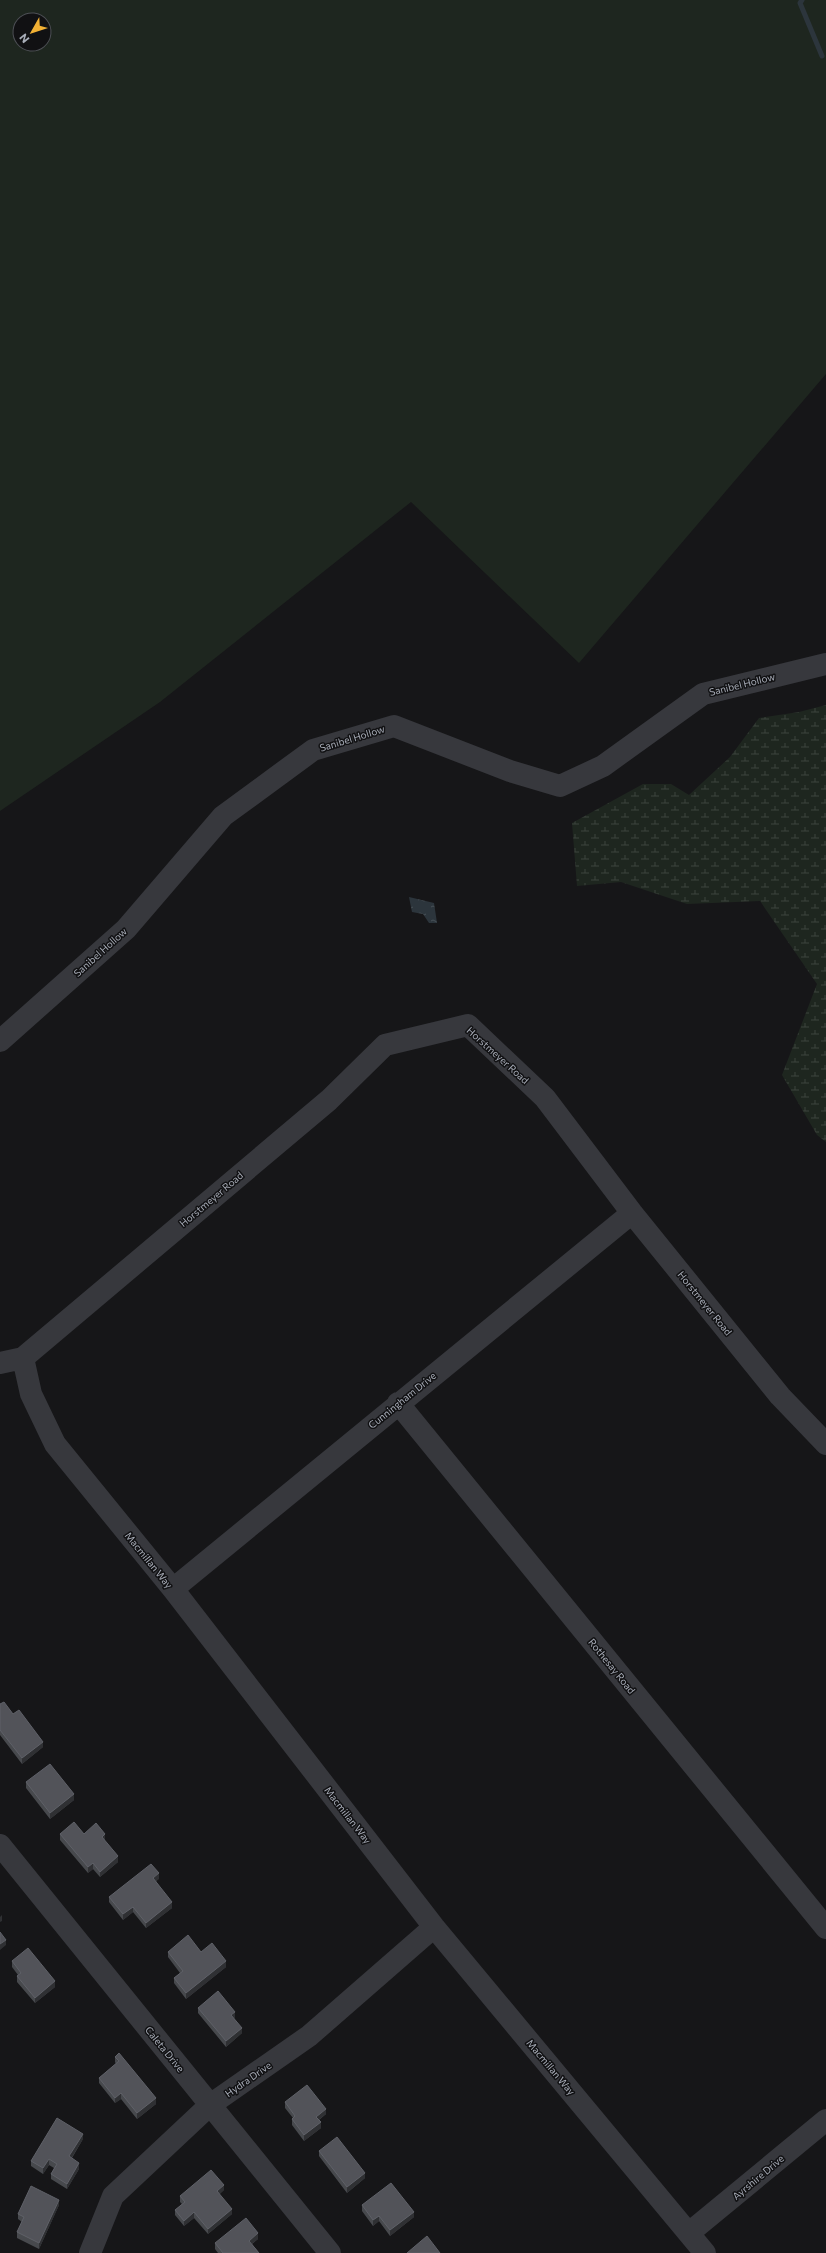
<svg xmlns="http://www.w3.org/2000/svg" width="826" height="2253" font-family="Commissioner,sans-serif">
  <style>
    .green { fill: #1e261f; fill-rule: evenodd }
    .wetland { fill: url(#wetland-marsh) }
    .water { fill: url(#water-ripples) }
    .lines { fill: none; stroke-linecap: round; stroke-linejoin: round }
    .stream { stroke: #2c353c; stroke-width: 5 }
    .minor { stroke: #37383d; stroke-width: 22 }
    .wall { fill: #47494d }
    .shaded-wall { fill: #2f3033 }
    .building { fill: #525359; stroke: #5f6168 }
    .labels { text-anchor: middle; dominant-baseline: central; stroke-width: 3; stroke-linejoin: round; paint-order: stroke }
    .street-label { font-size: 10px; fill: #a8adb8; stroke: #111113 }
  </style>
  <defs>
    <pattern id="wetland-marsh" width="20" height="14" patternUnits="userSpaceOnUse"><rect width="20" height="14" fill="#1e261f"/><path d="M1 5h8M5 5V1M11 12h8M15 12V8" fill="none" stroke="#3c433d"/></pattern>
    <pattern id="water-ripples" width="26" height="14" patternUnits="userSpaceOnUse"><rect width="26" height="14" fill="#2c353c"/><path d="M2 4q2-2 4 0t4 0M15 11q2-2 4 0t4 0" fill="none" stroke="#485056"/></pattern>
  </defs>
  <rect width="100%" height="100%" fill="#161618"/>
  <path class="green" d="M0,0H826V374L579,663L411,502L160,702L0,811ZM20,20H44V44H20Z"/>
  <path class="wetland" d="M826,705V1142L817,1135L782,1075L817,984L760,901L687,904L621,882L577,886L572,823L643,784H671L689,795L730,757L759,718L799,712Z"/>
  <path class="water" d="M409,897L434,903L437,923H429L423,914L412,912Z"/>
  <g class="lines">
    <path class="stream" d="M802,0L800,3L822,56"/>
    <path class="minor" d="M0,1041L126,929L223,816L313,750L394,726L510,771L560,786L603,766L703,694L826,664
      M23,1358L31,1394L55,1444L173,1589L434,1927L705,2253
      M0,1363L23,1358L329,1100L385,1045L468,1025L545,1098L632,1213L780,1396L826,1444
      M398,1403L826,1928
      M173,1589L632,1213
      M0,1845L330,2253
      M689,2233L826,2120
      M90,2253L113,2196L210,2105L309,2036L434,1927"/>
  </g>
  <path class="wall" d="M0,1704L13,1714L43,1747L22,1764L0,1735Z
    M26,1782L74,1800L50,1819L26,1788Z
    M60,1834H84L105,1839L104,1840L118,1862L100,1877L93,1869L88,1873L60,1840Z
    M159,1879L156,1881L172,1908L146,1928L133,1912L123,1920L109,1902V1897Z
    M168,1952H201L226,1967L186,1999L174,1983V1978L180,1973L168,1957Z
    M12,1961L55,1987L35,2003L17,1982V1976L18,1975L12,1967Z
    M198,2008L235,2017L234,2018L242,2033L226,2047L198,2013Z
    M115,2057L156,2104L137,2119L121,2099L115,2103L99,2083V2078L116,2064L115,2062Z
    M285,2102L326,2114L319,2120L321,2128L304,2141L292,2125V2119L293,2118L285,2108Z
    M83,2139L72,2158L79,2169L67,2189L51,2179V2174L54,2168L49,2165L43,2174L31,2166V2161Z
    M319,2151L365,2178L347,2193L319,2156Z
    M224,2190L219,2194L232,2214L208,2234L194,2218L184,2226L175,2215V2210L182,2204L180,2202V2196Z
    M59,2205L39,2249L17,2238V2232L22,2222L18,2219V2214Z
    M362,2205L414,2217L390,2236L379,2221L373,2226L362,2211Z
    M258,2239L252,2244L259,2253H218L215,2249V2243Z"/>
  <path class="shaded-wall" d="M43,1742V1747L22,1764V1758Z
    M74,1794V1800L50,1819V1813Z
    M105,1834V1839L102,1842V1837Z
    M118,1856V1862L100,1877V1872Z
    M93,1863V1869L88,1873V1867Z
    M159,1873V1879L153,1883V1878Z
    M172,1902V1908L146,1928V1923Z
    M133,1907V1912L123,1920V1914Z
    M2,1915V1921L0,1922V1917Z
    M6,1940V1945L0,1950V1944Z
    M226,1961V1967L186,1999V1993Z
    M55,1981V1987L35,2003V1998Z
    M235,2012V2017L231,2021V2015Z
    M242,2028V2033L226,2047V2041Z
    M121,2093V2099L115,2103V2098Z
    M156,2098V2104L137,2119V2113Z
    M326,2109V2114L316,2122V2117Z
    M321,2122V2128L304,2141V2135Z
    M83,2134V2139L69,2162V2156Z
    M49,2159V2165L43,2174V2168Z
    M79,2163V2169L67,2189V2184Z
    M365,2173V2178L347,2193V2187Z
    M224,2185V2190L217,2197V2191Z
    M59,2200V2205L39,2249V2243Z
    M232,2209V2214L208,2234V2229Z
    M194,2212V2218L184,2226V2221Z
    M414,2212V2217L390,2236V2230Z
    M379,2216V2221L373,2226V2220Z
    M258,2233V2239L249,2246V2241Z"/>
  <path class="building" d="M4,1702L13,1714L19,1710L43,1742L22,1758L0,1730V1704Z
    M50,1764L74,1794L50,1813L26,1782Z
    M74,1822L84,1834L96,1823L105,1834L102,1837L118,1856L100,1872L93,1863L88,1867L60,1834Z
    M151,1864L159,1873L153,1878L172,1902L146,1923L133,1907L123,1914L109,1897Z
    M0,1932L6,1940L0,1944Z
    M188,1935L201,1952L212,1943L226,1961L186,1993L174,1978L183,1971L168,1952Z
    M28,1948L55,1981L35,1998L17,1976L21,1973L12,1961Z
    M218,1991L235,2012L231,2015L242,2028L226,2041L198,2008Z
    M119,2053L156,2098L137,2113L121,2093L115,2098L99,2078L119,2061L115,2057Z
    M307,2085L326,2109L316,2117L321,2122L304,2135L292,2119L295,2116L285,2102Z
    M57,2118L83,2134L69,2156L79,2163L67,2184L51,2174L57,2164L49,2159L43,2168L31,2161Z
    M337,2137L365,2173L347,2187L319,2151Z
    M211,2170L224,2185L217,2191L232,2209L208,2229L194,2212L184,2221L175,2210L185,2202L180,2196Z
    M391,2183L414,2212L390,2230L379,2216L373,2220L362,2205Z
    M31,2186L59,2200L39,2243L17,2232L24,2217L18,2214Z
    M246,2218L258,2233L249,2241L259,2253H223L215,2243Z
    M427,2236L440,2253H407Z"/>
  <g class="labels">
    <g class="street-label">
      <text transform="translate(742 684) rotate(-14)">Sanibel Hollow</text>
      <text transform="translate(352 738) rotate(-17)">Sanibel Hollow</text>
      <text transform="translate(100 952) rotate(-42)">Sanibel Hollow</text>
      <text transform="translate(498 1055) rotate(42)">Horstmeyer Road</text>
      <text transform="translate(211 1199) rotate(-40)">Horstmeyer Road</text>
      <text transform="translate(705 1303) rotate(51)">Horstmeyer Road</text>
      <text transform="translate(402 1400) rotate(-39)">Cunningham Drive</text>
      <text transform="translate(149 1560) rotate(51)">Macmillan Way</text>
      <text transform="translate(612 1666) rotate(51)">Rothesay Road</text>
      <text transform="translate(348 1815) rotate(52)">Macmillan Way</text>
      <text transform="translate(165 2049) rotate(51)">Caleta Drive</text>
      <text transform="translate(551 2067) rotate(50)">Macmillan Way</text>
      <text transform="translate(248 2079) rotate(-35)">Hydra Drive</text>
      <text transform="translate(758 2177) rotate(-40)">Ayrshire Drive</text>
    </g>
  </g>
  <g transform="translate(32 32) rotate(231)"><circle r="19" fill="#111113" stroke="#4d4f55"/>
  <path d="M0-3L7 15L0 10L-7 15Z" fill="#f2b134"/>
  <text y="-6" font-size="11" font-weight="bold" text-anchor="middle" fill="#a8adb8">N</text>
  </g>
</svg>
